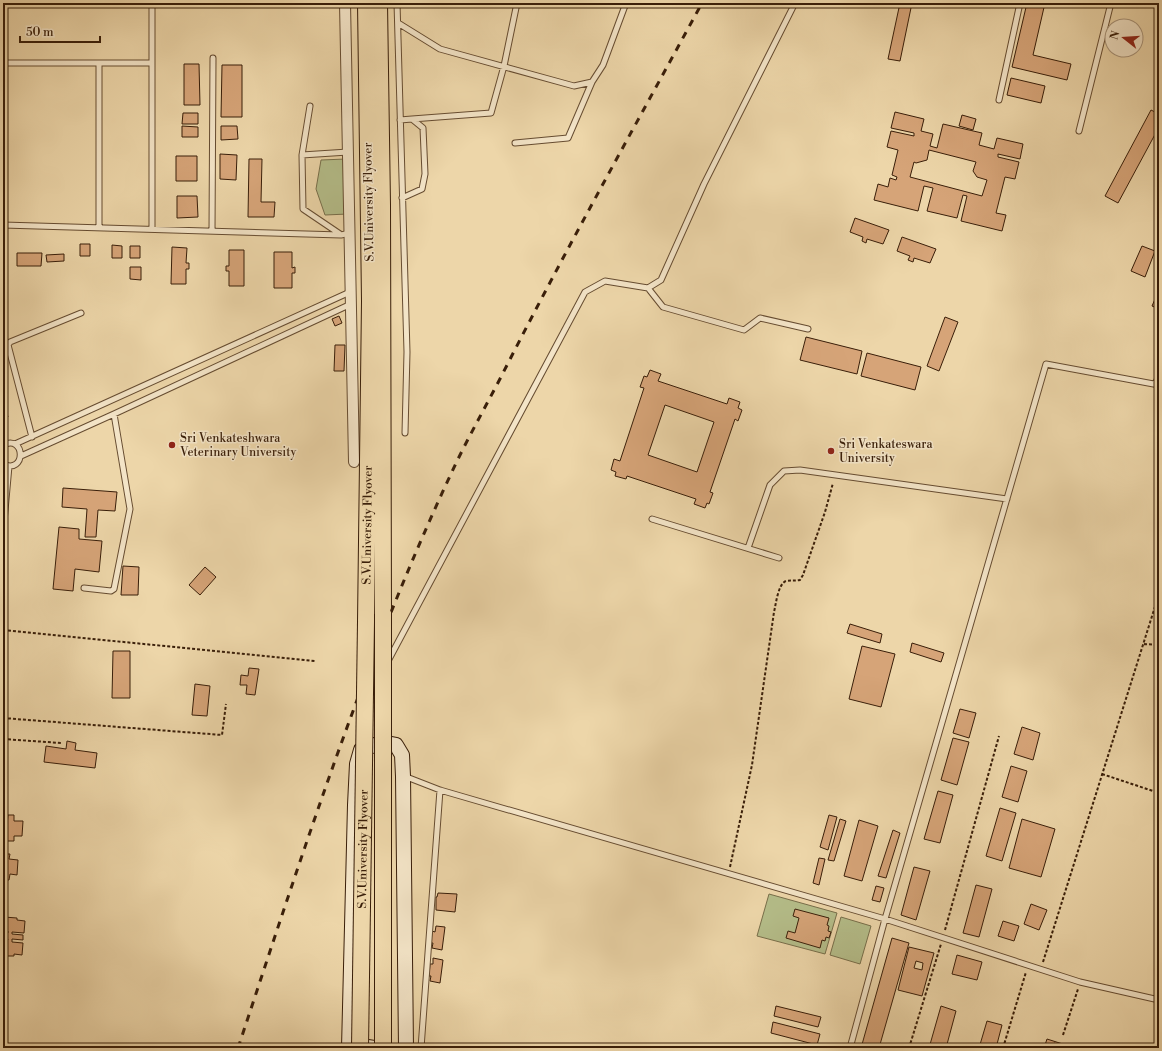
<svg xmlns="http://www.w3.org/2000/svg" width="1162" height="1051" font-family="'Libre Bodoni',serif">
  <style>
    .green { fill: #b5be8a; stroke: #776e4a }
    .building { fill: #d6a478; stroke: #391e09; fill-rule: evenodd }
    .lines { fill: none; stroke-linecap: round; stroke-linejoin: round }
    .lane-casing { stroke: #664c31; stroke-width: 7 }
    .street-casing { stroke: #664c31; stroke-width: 12 }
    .secondary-casing { stroke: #391e09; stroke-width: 16 }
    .primary-casing { stroke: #391e09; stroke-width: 18 }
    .path { stroke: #391e09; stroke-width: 2; stroke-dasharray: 3 2; stroke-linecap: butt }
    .lane { stroke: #f3e4c7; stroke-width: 5 }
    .street { stroke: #f3e4c7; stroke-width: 10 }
    .secondary { stroke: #f3e4c7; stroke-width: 14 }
    .primary { stroke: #edd6a9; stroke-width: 16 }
    .rail { stroke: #391e09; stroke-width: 3; stroke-dasharray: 7 7; stroke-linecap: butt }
    .primary-bridge-casing { stroke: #391e09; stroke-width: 18; stroke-linecap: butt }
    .primary-bridge { stroke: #edd6a9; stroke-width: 16 }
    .poi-dot { fill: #8f2418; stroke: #f3e4c7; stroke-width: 1.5 }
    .labels { text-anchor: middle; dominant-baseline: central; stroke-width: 3; stroke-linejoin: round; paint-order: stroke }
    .street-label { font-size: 12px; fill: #391e09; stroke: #f3e4c7 }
    .poi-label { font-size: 12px; fill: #391e09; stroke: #f3e4c7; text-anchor: start }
  </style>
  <rect width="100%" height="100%" fill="#edd6a9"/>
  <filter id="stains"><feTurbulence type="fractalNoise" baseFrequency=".005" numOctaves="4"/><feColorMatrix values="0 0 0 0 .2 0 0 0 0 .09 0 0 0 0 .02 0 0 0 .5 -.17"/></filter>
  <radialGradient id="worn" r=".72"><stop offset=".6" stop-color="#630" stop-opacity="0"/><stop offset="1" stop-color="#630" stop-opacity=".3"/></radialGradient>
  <path class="green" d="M346,159L348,214L325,215L316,189L321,160Z
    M769,894L837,913L825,954L757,936Z
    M841,917L871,926L860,964L830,955Z"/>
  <path class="building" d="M900,3H912L900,61L888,59Z
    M1027,3H1045L1033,55L1071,64L1067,80L1012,67Z
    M184,64H199L200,105H184Z
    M222,65H242V117H221Z
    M1011,78L1045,86L1041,103L1007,95Z
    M1151,110L1159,114V127L1118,203L1105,196Z
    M895,112L924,119L921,131L933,134L930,146L937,148L943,124L982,133L979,145L994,149L997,138L1023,144L1020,159L998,154V157L1019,162L1015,179L1005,177L996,213L1006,215L1002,231L961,221L967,196L963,195L957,218L927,211L933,188L924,186L918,211L874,200L878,184L888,187L890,178L896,180L897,177L892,175L898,150L887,147L891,131L914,136V133L891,128ZM929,150L976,162L973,171L977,177L987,180L982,196L910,177L914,162L916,163L927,160Z
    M183,113H198V124H182Z
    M962,115L976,119L973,130L959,126Z
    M182,126L198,127V137H182Z
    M221,126H237L238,139L221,140Z
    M220,154L237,155L236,180L220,179Z
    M176,156H197V181H176Z
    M249,159H262L261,202H275L274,217H248Z
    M177,196H197L198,217L177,218Z
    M855,218L889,230L883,244L867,239L866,243L862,241L863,237L850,232Z
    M902,237L936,249L930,263L914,258L913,262L908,260L910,256L897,251Z
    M80,244H90V256H80Z
    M112,245L122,246V258H112Z
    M130,246H140V258H130Z
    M1142,246L1155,251L1145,277L1131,271Z
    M172,247L187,248L186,263H189V269H186V284H171Z
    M229,250H244V286H229V271H226V266H229Z
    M274,252H292V268L295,267V273H292V288H274Z
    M17,253H42L41,266H17Z
    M64,254V261L47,262L46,255Z
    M130,267H141V280L130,279Z
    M1159,290V309L1152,306Z
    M339,316L342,323L335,326L332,319Z
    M945,317L958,322L939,371L927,366Z
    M806,337L862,351L857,374L800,360Z
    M335,345H345L344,371H334Z
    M867,353L921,367L915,390L861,376Z
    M650,370L661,374L658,381L727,404L729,398L740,402L738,408L742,410L738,421L735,419L710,492L713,493L709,504L707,503L705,508L694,504L696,499L627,476L626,479L615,476L616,472L611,470L614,459L620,461L644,388L640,387L644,376L647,377ZM665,405L714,422L697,472L648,455Z
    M3,400L8,417L3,419Z
    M63,488L117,492L115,511L98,510L96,537H85L87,509L62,507Z
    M59,527L79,529V539L102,541L99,572L75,569L73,591L53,589Z
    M123,566L139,567L138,595H121Z
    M205,567L216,577L200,595L189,585Z
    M850,624L882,634L880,643L847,633Z
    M912,643L944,653L941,662L910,652Z
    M862,646L895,654L881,707L849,699Z
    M113,651H130V698H112Z
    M249,668L259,669L255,695L246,694L247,685H240L241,675L248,676Z
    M195,684L210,686L207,716L192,715Z
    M960,709L976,713L969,738L953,733Z
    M1022,727L1040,733L1033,760L1014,754Z
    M953,738L969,742L957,785L941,780Z
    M67,741L76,743L75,750L97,753L95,768L44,762L46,746L66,749Z
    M1011,766L1027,771L1018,802L1002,797Z
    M938,791L953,795L940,843L924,839Z
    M1000,808L1016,813L1002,861L986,856Z
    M8,815H14V821H23L22,836H14V841H6L7,832L3,831V825H7Z
    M829,815L837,817L828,850L820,847Z
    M840,819L846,821L834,861L828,860Z
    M1022,819L1055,829L1041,877L1009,868Z
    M859,820L878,826L862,881L844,876Z
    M893,830L900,833L886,878L878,876Z
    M3,854H10L9,859L18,860L17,875L10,874L9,880H3Z
    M819,858L825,859L819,885L813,883Z
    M914,867L930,871L916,920L901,915Z
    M976,885L992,889L979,937L963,933Z
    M876,886L884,888L880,902L872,900Z
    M438,893L457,894L455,912L436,910V897H437Z
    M1031,904L1047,910L1039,930L1024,924Z
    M795,909L829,918L827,925L829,926L828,931L831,932L829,938L826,937L825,941L822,940L820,948L786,938L788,931L795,933L799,918L793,916Z
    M4,917L17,918V920L25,921L24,933L12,932V934L23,935V940L12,939V942L23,943L22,955L14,954V956H3V942H7L8,939H3V933H8V931H3V919H4Z
    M1003,921L1019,926L1014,941L998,936Z
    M436,926L445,927L442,950L432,948L433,943H431L432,931L435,932Z
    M892,938L909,943L879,1048H861Z
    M909,947L934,953L922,996L898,990ZM916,961L923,963L922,970L914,968Z
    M957,955L982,962L977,980L952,974Z
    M433,958L443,960L440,983L430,981L431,976H429L430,964H433Z
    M776,1006L821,1017L818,1027L774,1016Z
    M941,1006L956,1011L946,1048H929Z
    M987,1021L1002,1025L996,1048H979Z
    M773,1022L820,1034L817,1045L771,1033Z
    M1047,1039L1069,1046V1048H1058L1059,1045L1054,1043L1053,1048H1044Z"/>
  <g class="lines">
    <defs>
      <path id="lane" d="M397,3L407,352L405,433
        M398,23L440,49L574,86L592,82L603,65L626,3
        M3,63H99
        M152,63V229
        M999,100L1020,3
        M412,119L491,113L504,66L517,3
        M400,120L412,119L423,128L425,174L422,189L402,198
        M1079,131L1111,3
        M515,143L568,138L592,82
        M302,155L310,106
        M3,225L341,235L350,233
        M99,228V63H152V3
        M212,231L213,58
        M340,234L303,209L302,155L348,152
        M648,288L663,307L744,330L760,318L808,329
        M1155,384L1159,376
        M32,437L8,345L10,342L81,313
        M15,444L350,292
        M3,445C26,434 26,475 3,464
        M21,456L114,414L351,304
        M652,519L779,558
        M3,533L9,466
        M748,548L770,485L784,471L800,470L1007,499
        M84,588L111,591L114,589L130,509L114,414
        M388,661L585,292L605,281L648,288L661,280L704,184L795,3
        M404,776L440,790L885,919L1046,364L1159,385
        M421,1048L440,790
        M850,1048L885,919L1080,982L1159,1000"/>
      <path id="street" d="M345,3L354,462"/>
      <path id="secondary" d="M349,1044L374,1048
        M349,1048L355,805L357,764L361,750C373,745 383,741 396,745L402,755L403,776L406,1048"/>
      <g id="primary">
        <path d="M379,3L382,205L383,614"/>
        <path id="s1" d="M366,622L370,301L366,3"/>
      </g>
    </defs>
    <use href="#lane" class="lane-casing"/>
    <use href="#street" class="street-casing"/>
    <use href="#secondary" class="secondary-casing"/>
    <use href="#primary" class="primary-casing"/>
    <path class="path" d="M3,630L315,661
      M1144,644L1159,645
      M3,718L222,735L226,704
      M3,739L61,743
      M1102,774L1159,793
      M730,867L752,765L774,612C776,604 778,584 786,581C791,580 795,581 800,580L803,575L825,512L833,483
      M945,930L999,736
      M1043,962L1159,594
      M1063,1035L1078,989
      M909,1048L941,944
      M1003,1048L1026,972"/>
    <use href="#lane" class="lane"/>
    <use href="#street" class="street"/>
    <use href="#secondary" class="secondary"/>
    <use href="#primary" class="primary"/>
    <path class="rail" d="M238,1048C302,855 364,660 450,476C466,441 485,408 503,373C566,249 635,126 702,3"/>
    <defs>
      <g id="primary-bridge">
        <path d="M383,614V1048"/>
        <path id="s2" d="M360,1048L366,622"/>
      </g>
    </defs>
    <use href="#primary-bridge" class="primary-bridge-casing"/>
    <use href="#primary-bridge" class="primary-bridge"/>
  </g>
  <g class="poi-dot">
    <circle cx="172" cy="445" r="4"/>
    <circle cx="831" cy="451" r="4"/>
  </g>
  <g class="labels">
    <g class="street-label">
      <text transform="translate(369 202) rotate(-91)">S.V.University Flyover</text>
      <text stroke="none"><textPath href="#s1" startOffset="97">S.V.University Flyover</textPath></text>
      <text stroke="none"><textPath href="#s2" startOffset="199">S.V.University Flyover</textPath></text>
    </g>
    <g class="poi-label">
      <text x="180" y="438">Sri Venkateshwara<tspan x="180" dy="14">Veterinary University</tspan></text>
      <text x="839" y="444">Sri Venkateswara<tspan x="839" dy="14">University</tspan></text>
    </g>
  </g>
  <rect width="1162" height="1051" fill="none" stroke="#edd6a9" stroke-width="16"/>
  <rect x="4" y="4" width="1154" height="1043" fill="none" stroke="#391e09" stroke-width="2"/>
  <rect x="8" y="8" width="1146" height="1035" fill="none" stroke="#391e09"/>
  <g transform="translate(1124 38) rotate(287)"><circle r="19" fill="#f3e4c7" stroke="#a9957b"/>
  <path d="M0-3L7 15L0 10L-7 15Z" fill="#8f2418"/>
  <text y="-6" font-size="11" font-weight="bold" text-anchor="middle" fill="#391e09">N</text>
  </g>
  <path d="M20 36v6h80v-6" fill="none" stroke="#391e09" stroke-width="2"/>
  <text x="26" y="36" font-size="12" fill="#391e09" stroke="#f3e4c7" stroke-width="3" paint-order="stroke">50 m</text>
  <rect width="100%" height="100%" filter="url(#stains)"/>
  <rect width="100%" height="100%" fill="url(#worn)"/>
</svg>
